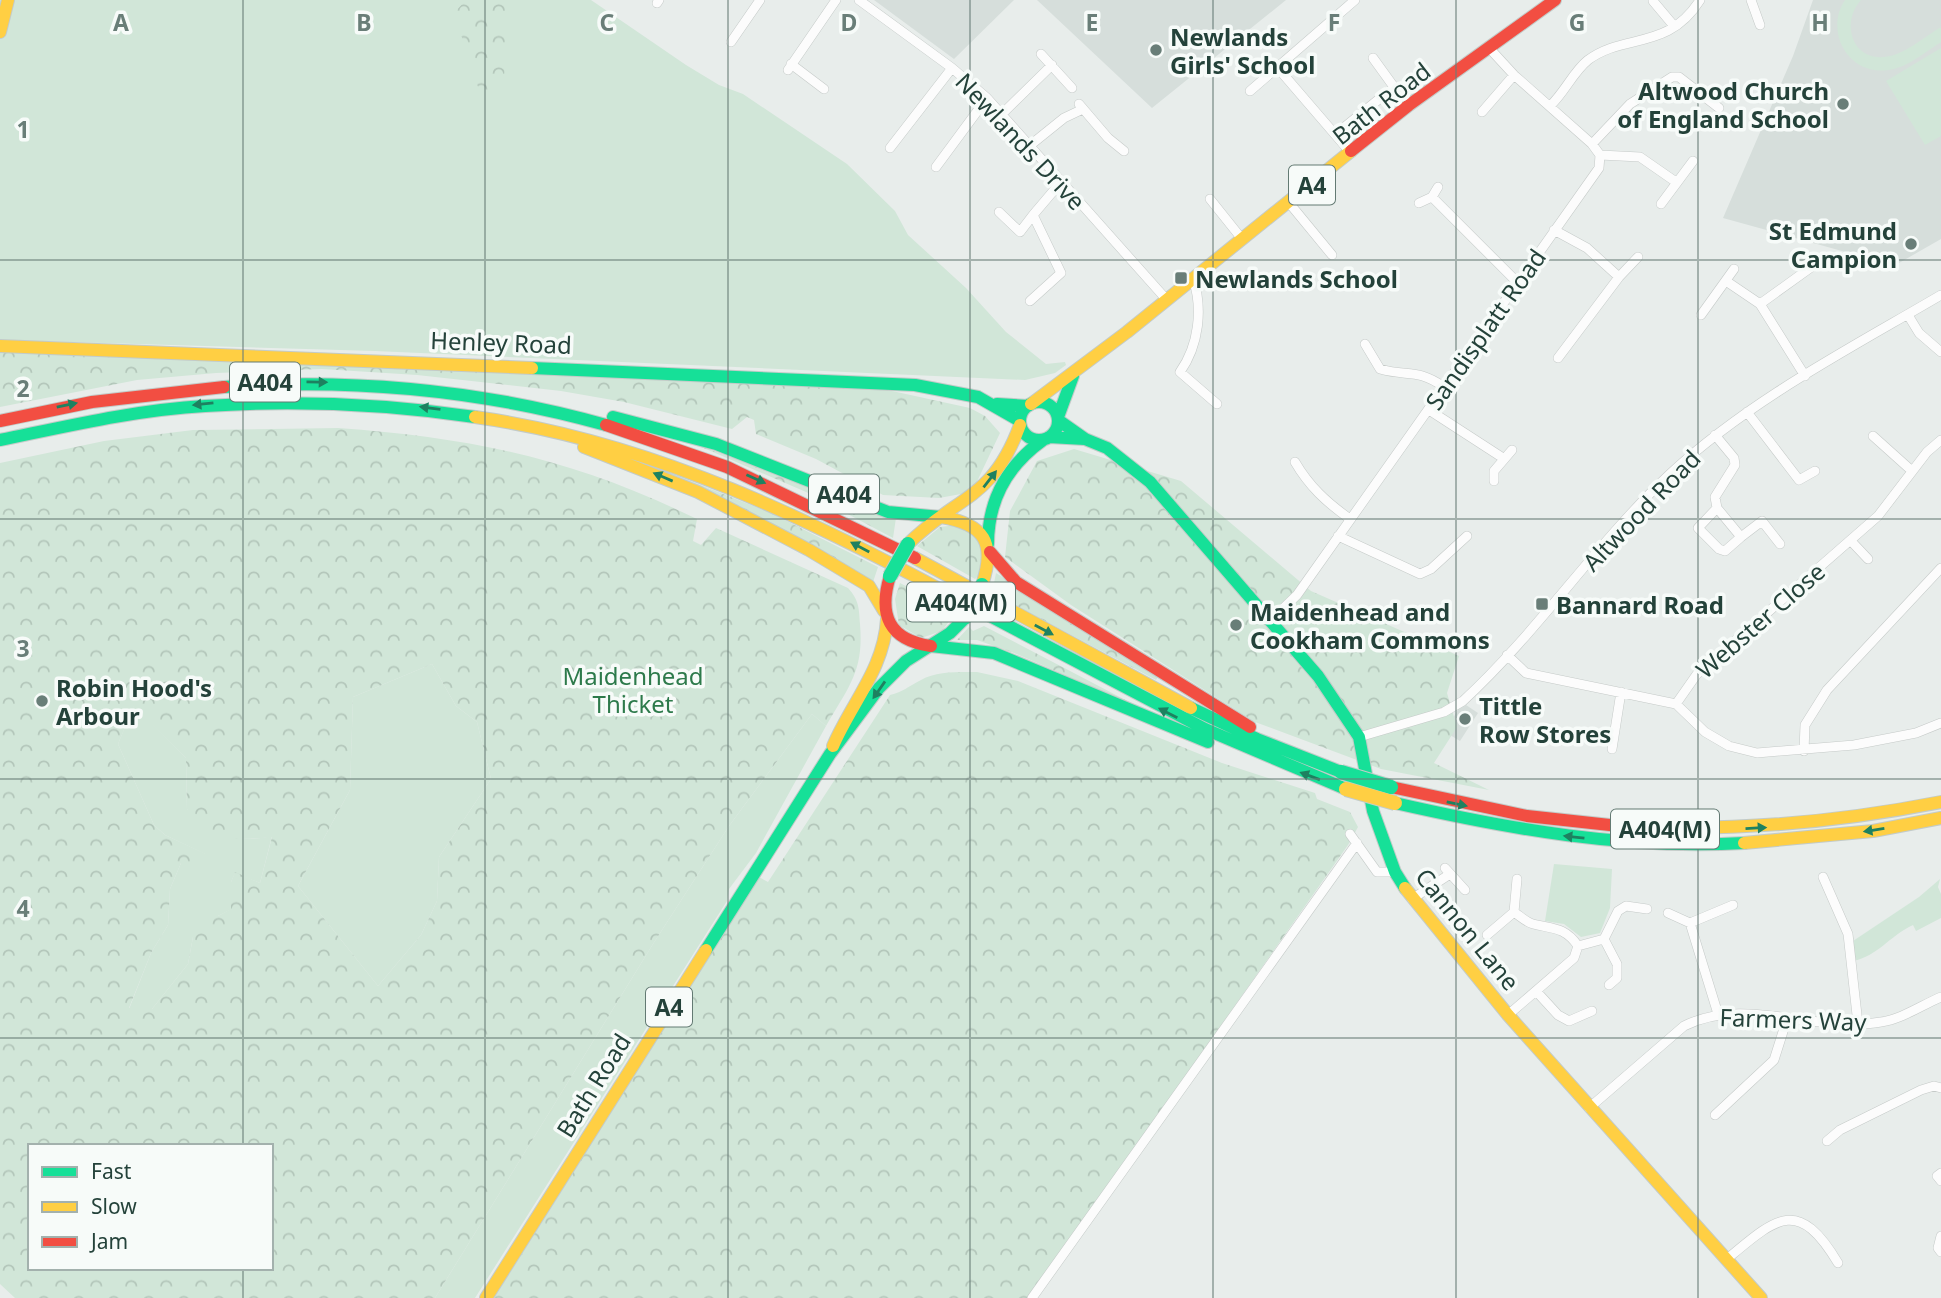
<svg xmlns="http://www.w3.org/2000/svg" width="1941" height="1298" font-family="'Noto Sans',sans-serif">
  <style>
    .built { fill: #d6dedb }
    .green { fill: #d1e6d8 }
    .forest { fill: url(#forest-crowns); fill-rule: evenodd }
    .lines { fill: none; stroke-linecap: round; stroke-linejoin: round }
    .street-casing { stroke: #c5cac8; stroke-width: 10 }
    .fast-casing { stroke: #c3cbc8; stroke-width: 14 }
    .slow-casing { stroke: #c3cbc8; stroke-width: 14 }
    .jam-casing { stroke: #c3cbc8; stroke-width: 14 }
    .street { stroke: #fcfcfc; stroke-width: 9 }
    .fast { stroke: #16e098; stroke-width: 12 }
    .slow { stroke: #ffcf43; stroke-width: 12 }
    .jam { stroke: #f24e42; stroke-width: 12 }
    .fast-bridge-casing { stroke: #c3ccc9; stroke-width: 16; stroke-linecap: butt }
    .slow-bridge-casing { stroke: #c3ccc9; stroke-width: 16; stroke-linecap: butt }
    .fast-bridge { stroke: #16e098; stroke-width: 14 }
    .slow-bridge { stroke: #ffcf43; stroke-width: 14 }
    .oneway { fill: #1e8160 }
    .grid { fill: none; stroke: #697e78; stroke-width: 2; stroke-opacity: 0.55 }
    .poi-dot { fill: #697e78; stroke: #f7fbf9; stroke-width: 2.5 }
    .labels { text-anchor: middle; dominant-baseline: central; stroke-width: 7; stroke-linejoin: round; paint-order: stroke }
    .shield { fill: #f7fbf9; stroke: #637a73; stroke-width: 2 }
    .shield-label { font-size: 23px; font-weight: bold; fill: #24423a }
    .poi-label { font-size: 24px; font-weight: bold; fill: #24423a; stroke: #f7fbf9; text-anchor: start }
    .street-label { font-size: 24px; fill: #24423a; stroke: #f7fbf9 }
    .park-label { font-size: 24px; fill: #2d7a4b; stroke: #f7fbf9 }
    .grid-label { font-size: 23px; text-anchor: middle; font-weight: bold; fill: #697e78; stroke: #f7fbf9; stroke-width: 7; stroke-linejoin: round; paint-order: stroke }
  </style>
  <defs>
    <pattern id="forest-crowns" width="20" height="18" patternUnits="userSpaceOnUse" patternTransform="scale(1.75)"><rect width="20" height="18" fill="#d1e6d8"/><path d="M2 6a3 3 0 1 1 6 0M12 15a3 3 0 1 1 6 0" fill="none" stroke="#b3c6ba"/></pattern>
  </defs>
  <rect width="100%" height="100%" fill="#e8edeb"/>
  <path class="built" d="M874,0H1014L954,59Z
    M1037,0H1286L1152,108Z
    M1813,0H1941V239L1885,271L1878,261L1723,218L1793,56Z
    M1466,705L1478,713L1460,741L1445,732L1460,706Z"/>
  <path class="green" d="M0,0H591L686,65L719,85L743,94L847,164L895,211L908,235L966,288L1006,332L1046,364L1065,362L1066,365L1055,373L1025,380L375,351L0,340Z
    M1845,0H1861C1841,22 1851,60 1884,57C1903,56 1924,37 1941,27V42C1925,52 1907,68 1888,70C1848,76 1824,31 1845,0Z
    M1941,48V136L1925,145L1886,81Z
    M432,664L456,706L477,722L491,779L439,857L437,901L421,935L378,986L298,886L350,790L353,697Z
    M134,705L186,758L187,809C219,830 232,845 272,836L260,883L235,873L231,882L232,909L218,916L193,937L188,964L152,1009H129L151,953L168,925L170,889L181,863L205,854L165,835L154,825L118,744Z
    M812,714L826,726L756,853L729,889L727,901L475,1298H435L653,944L729,826Z
    M1554,864L1612,869L1610,908L1600,933L1581,937L1564,924L1545,921Z
    M1940,879L1938,887L1941,894V918L1916,931L1913,925C1888,937 1878,956 1853,961L1850,943L1919,897Z"/>
  <path class="forest" d="M466,0H505L511,6L503,87L494,94L480,93L454,13Z
    M0,350L649,376L697,382L699,378L883,389L970,408L985,416L1000,433L972,492L939,498L883,495L816,459L756,434L754,420L747,417L732,429L624,402L561,391L417,375L322,369L216,373L137,380L0,407Z
    M338,428C475,438 573,459 697,519L693,541L701,545L716,528L848,588C859,600 859,608 860,624C864,671 849,686 826,726L812,714L729,826L653,944L435,1298H15L0,1284V463L104,441L193,430ZM432,664L456,706L477,722L491,779L439,857L437,901L421,935L378,986L298,886L350,790L353,697ZM134,706L186,758L187,809C217,841 231,841 272,837L260,883L235,872L231,882V909L218,916L200,917L193,937L188,964L152,1009L129,1008L151,953L168,925L170,889L181,863L196,867L206,854L165,835L154,825L118,744ZM30,1146H271V1268H30Z
    M692,443L896,518L893,538L806,492Z
    M1074,449L1181,481L1311,591L1459,656L1447,693L1457,727L1434,763L1489,790L1381,769L1255,722L1071,605L1005,557L1010,511L1037,461Z
    M653,466L771,513L878,567L873,582Z
    M957,525L977,536L983,557V572L975,579L917,546L940,527Z
    M996,573L1158,677L1156,680L1000,597L993,588Z
    M900,583L956,612L942,631L921,638L899,625L895,599Z
    M984,626L1137,706L1014,653L977,640H957L969,627L973,631Z
    M977,672L1018,681L1222,763L1315,793L1317,799L1350,812L1358,827L1348,845L1029,1298H494L759,877L768,882L890,695C903,692 909,686 921,680C936,671 959,672 977,672Z"/>
  <g class="lines">
    <defs>
      <path id="street" d="M859,0L952,68L987,98L1166,299
        M1751,0L1760,25
        M1653,1L1674,26
        M657,3L659,0
        M731,42L760,0
        M1041,54L1072,88
        M791,64L824,89
        M1277,67L1351,153
        M788,70L836,0
        M1250,91L1355,0
        M1079,104L1108,138L1124,151
        M1550,106C1565,92 1573,72 1588,60C1624,33 1668,51 1700,0
        M1482,112L1514,75
        M1002,114L1052,65
        M1336,134L1394,87L1373,58
        M1592,144L1630,104L1672,77H1679L1719,108
        M1028,147L1064,118L1083,109
        M890,148L952,68
        M1600,155L1640,157L1676,182
        M936,167L987,98
        M1432,197L1518,283
        M1210,199L1242,239
        M1419,203L1432,197L1438,187
        M1290,204L1332,255
        M1661,204L1693,161
        M999,212L1020,232L1033,215
        M1554,230L1587,248L1619,277
        M1193,278C1203,309 1199,345 1180,372L1217,404
        M1726,281L1760,304L1805,376
        M1030,301L1061,273L1033,215L1061,182
        M1760,304L1810,268
        M1701,315L1734,269
        M1908,315L1919,333L1941,352
        M1365,344L1380,369C1408,377 1417,368 1444,387
        M1558,358L1619,277L1638,257
        M1429,410L1503,458
        M1747,412L1799,480L1815,471
        M1715,435L1734,458L1735,465L1715,497L1717,508L1741,537L1725,551L1719,549L1698,528L1717,508
        M1873,436L1912,471
        M1295,462C1309,486 1326,502 1350,519
        M1494,481V471L1512,450
        M1338,536L1420,574L1431,569L1467,536
        M1741,537L1762,521L1780,544
        M1851,541L1868,559
        M1272,619L1297,595L1599,168L1600,155L1592,144L1514,75L1491,50
        M1507,655L1526,673L1676,704L1705,732L1729,746L1757,753L1854,745L1916,733L1941,723
        M1676,704L1697,674L1878,516L1927,452L1941,440
        M1359,737L1444,712L1463,701C1539,631 1596,543 1671,473C1750,400 1849,349 1941,295
        M1612,749L1621,692
        M1804,751L1805,725L1827,690L1941,568
        M1350,834L1377,872H1395
        M1445,868L1465,890
        M1823,877L1848,934L1858,1024
        M1412,899L1450,874
        M1668,913L1690,923L1733,905
        M1690,923L1718,1014
        M1487,935L1514,912L1517,879
        M1604,939L1617,964V978L1609,985
        M1578,946L1604,939L1618,911L1626,906L1647,909
        M1536,991L1558,1015L1569,1021L1592,1011
        M1508,1015L1574,958L1578,946C1565,927 1553,929 1533,924C1526,922 1520,916 1514,912
        M1589,1108L1684,1026C1745,995 1816,1034 1881,1022C1902,1019 1922,1005 1941,997
        M1715,1115L1774,1060L1787,1019
        M1827,1141L1840,1130L1921,1090L1934,1086L1941,1088
        M1941,1173L1937,1176L1941,1181
        M1941,1236L1938,1248L1941,1252
        M1727,1259C1776,1218 1798,1196 1838,1263
        M1032,1298L1357,843"/>
      <path id="fast" d="M532,368L915,385L978,397L1020,421
        M224,387C354,378 481,390 606,425
        M1020 421a19 19 0 1 1 38 0a19 19 0 1 1-38 0Z
        M997,404L1028,406
        M613,417L716,444L888,512L941,517
        M1058,417L1073,376
        M1058,420L1085,439L1107,448L1150,482L1318,676L1359,737L1373,811L1395,872L1405,888
        M1049,437L1085,439
        M0,440C68,426 135,410 205,406C296,400 385,404 475,417
        M988,544C988,500 1008,465 1043,440
        M971,606L1205,729L1346,789
        M931,646L994,653L1208,742
        M1191,708L1257,739L1341,772
        M1395,803C1509,829 1627,850 1744,843
        M706,950L830,754L879,688L906,661L950,633L966,617"/>
      <path id="slow" d="M0,32L8,0
        M0,346L532,368
        M1031,404L1127,332L1351,151
        M475,417C654,442 814,521 971,606
        M584,447L698,492L809,550L869,586L884,611
        M941,517C985,524 996,543 982,585
        M908,544C957,495 992,501 1020,425
        M915,558L1191,708
        M833,746C852,702 884,669 887,619
        M1619,826C1728,832 1834,823 1941,802
        M1744,843L1873,831L1941,818
        M1405,888L1508,1015L1761,1298
        M486,1298L706,950"/>
      <path id="jam" d="M1351,151L1409,105L1555,0
        M0,421L92,402L224,387
        M606,425L727,467L915,558
        M990,552L1016,582L1250,727
        M890,576C878,615 889,640 931,646
        M1391,787L1527,816L1619,826"/>
    </defs>
    <use href="#street" class="street-casing"/>
    <use href="#fast" class="fast-casing"/>
    <use href="#slow" class="slow-casing"/>
    <use href="#jam" class="jam-casing"/>
    <use href="#street" class="street"/>
    <use href="#fast" class="fast"/>
    <use href="#slow" class="slow"/>
    <use href="#jam" class="jam"/>
    <defs>
      <path id="fast-bridge" d="M890,576L908,544
        M966,617L982,585
        M1341,772L1391,787"/>
      <path id="slow-bridge" d="M1346,789L1395,803"/>
    </defs>
    <use href="#fast-bridge" class="fast-bridge-casing"/>
    <use href="#slow-bridge" class="slow-bridge-casing"/>
    <use href="#fast-bridge" class="fast-bridge"/>
    <use href="#slow-bridge" class="slow-bridge"/>
  </g>
  <defs><path id="oneway-solid" d="M-6-.8H1V-3.2L6.5 0L1 3.2V.8H-6Z" transform="scale(1.75)"/></defs>
  <g class="oneway">
    <use href="#oneway-solid" transform="translate(317 382) rotate(1)"/>
    <use href="#oneway-solid" transform="translate(203 404) rotate(174)"/>
    <use href="#oneway-solid" transform="translate(67 405) rotate(-12)"/>
    <use href="#oneway-solid" transform="translate(430 408) rotate(-173)"/>
    <use href="#oneway-solid" transform="translate(663 477) rotate(-157)"/>
    <use href="#oneway-solid" transform="translate(756 479) rotate(24)"/>
    <use href="#oneway-solid" transform="translate(990 479) rotate(-52)"/>
    <use href="#oneway-solid" transform="translate(860 547) rotate(-152)"/>
    <use href="#oneway-solid" transform="translate(1044 630) rotate(28)"/>
    <use href="#oneway-solid" transform="translate(879 690) rotate(125)"/>
    <use href="#oneway-solid" transform="translate(1168 713) rotate(-153)"/>
    <use href="#oneway-solid" transform="translate(1310 776) rotate(-160)"/>
    <use href="#oneway-solid" transform="translate(1457 804) rotate(12)"/>
    <use href="#oneway-solid" transform="translate(1756 828) rotate(-3)"/>
    <use href="#oneway-solid" transform="translate(1874 830) rotate(171)"/>
    <use href="#oneway-solid" transform="translate(1574 837) rotate(-174)"/>
  </g>
  <path class="grid" d="M243,0V1146M485,0V1298M728,0V1298M970,0V1298M1213,0V1298M1456,0V1298M1698,0V1298M0,260H1941M0,519H1941M0,779H1941M0,1038H1941M243,1268V1298"/>
  <g class="poi-dot">
    <circle cx="1156" cy="50" r="7"/>
    <circle cx="1843" cy="104" r="7"/>
    <circle cx="1911" cy="244" r="7"/>
    <rect x="1174" y="271" width="14" height="14" rx="3.5"/>
    <rect x="1535" y="597" width="14" height="14" rx="3.5"/>
    <circle cx="1236" cy="625" r="7"/>
    <circle cx="42" cy="701" r="7"/>
    <circle cx="1465" cy="719" r="7"/>
  </g>
  <g class="labels">
    <g class="shield">
      <rect x="1289" y="165.5" width="46" height="39" rx="5"/>
      <rect x="230" y="362.5" width="70" height="39" rx="5"/>
      <rect x="809" y="474.5" width="70" height="39" rx="5"/>
      <rect x="907" y="582.5" width="108" height="39" rx="5"/>
      <rect x="1611" y="809.5" width="108" height="39" rx="5"/>
      <rect x="646" y="987.5" width="46" height="39" rx="5"/>
    </g>
    <g class="shield-label">
      <text x="1312" y="185">A4</text>
      <text x="265" y="382">A404</text>
      <text x="844" y="494">A404</text>
      <text x="961" y="602">A404(M)</text>
      <text x="1665" y="829">A404(M)</text>
      <text x="669" y="1007">A4</text>
    </g>
    <g class="poi-label">
      <text x="1170" y="36">Newlands<tspan x="1170" dy="28">Girls' School</tspan></text>
      <text x="1829" y="90" text-anchor="end">Altwood Church<tspan x="1829" dy="28">of England School</tspan></text>
      <text x="1897" y="230" text-anchor="end">St Edmund<tspan x="1897" dy="28">Campion</tspan></text>
      <text x="1195" y="278">Newlands School</text>
      <text x="1556" y="604">Bannard Road</text>
      <text x="1250" y="611">Maidenhead and<tspan x="1250" dy="28">Cookham Commons</tspan></text>
      <text x="56" y="687">Robin Hood's<tspan x="56" dy="28">Arbour</tspan></text>
      <text x="1479" y="705">Tittle<tspan x="1479" dy="28">Row Stores</tspan></text>
    </g>
    <g class="street-label">
      <text transform="translate(1381 103) rotate(-38)">Bath Road</text>
      <text transform="translate(1021 141) rotate(47)">Newlands Drive</text>
      <text transform="translate(1485 329) rotate(-55)">Sandisplatt Road</text>
      <text transform="translate(501 342) rotate(2)">Henley Road</text>
      <text transform="translate(1641 510) rotate(-46)">Altwood Road</text>
      <text transform="translate(1760 620) rotate(-41)">Webster Close</text>
      <text transform="translate(1468 929) rotate(51)">Cannon Lane</text>
      <text transform="translate(1793 1019) rotate(2)">Farmers Way</text>
      <text transform="translate(593 1085) rotate(-58)">Bath Road</text>
    </g>
    <g class="park-label">
      <text x="633" y="675">Maidenhead<tspan x="633" dy="28">Thicket</tspan></text>
    </g>
  </g>
  <g class="grid-label">
    <text x="121" y="31">A</text>
    <text x="364" y="31">B</text>
    <text x="607" y="31">C</text>
    <text x="849" y="31">D</text>
    <text x="1092" y="31">E</text>
    <text x="1334" y="31">F</text>
    <text x="1577" y="31">G</text>
    <text x="1820" y="31">H</text>
    <text x="23" y="138">1</text>
    <text x="23" y="397">2</text>
    <text x="23" y="657">3</text>
    <text x="23" y="917">4</text>
  </g>
  <rect x="28" y="1144" width="245" height="126" fill="#f7fbf9" stroke="#a3b1ad" stroke-width="2"/>
  <rect x="42" y="1167" width="35" height="10" fill="#16e098" stroke="#a3b1ad" stroke-width="2"/>
  <text x="91" y="1179" font-size="21" fill="#24423a">Fast</text>
  <rect x="42" y="1202" width="35" height="10" fill="#ffcf43" stroke="#a3b1ad" stroke-width="2"/>
  <text x="91" y="1214" font-size="21" fill="#24423a">Slow</text>
  <rect x="42" y="1237" width="35" height="10" fill="#f24e42" stroke="#a3b1ad" stroke-width="2"/>
  <text x="91" y="1249" font-size="21" fill="#24423a">Jam</text>
</svg>
